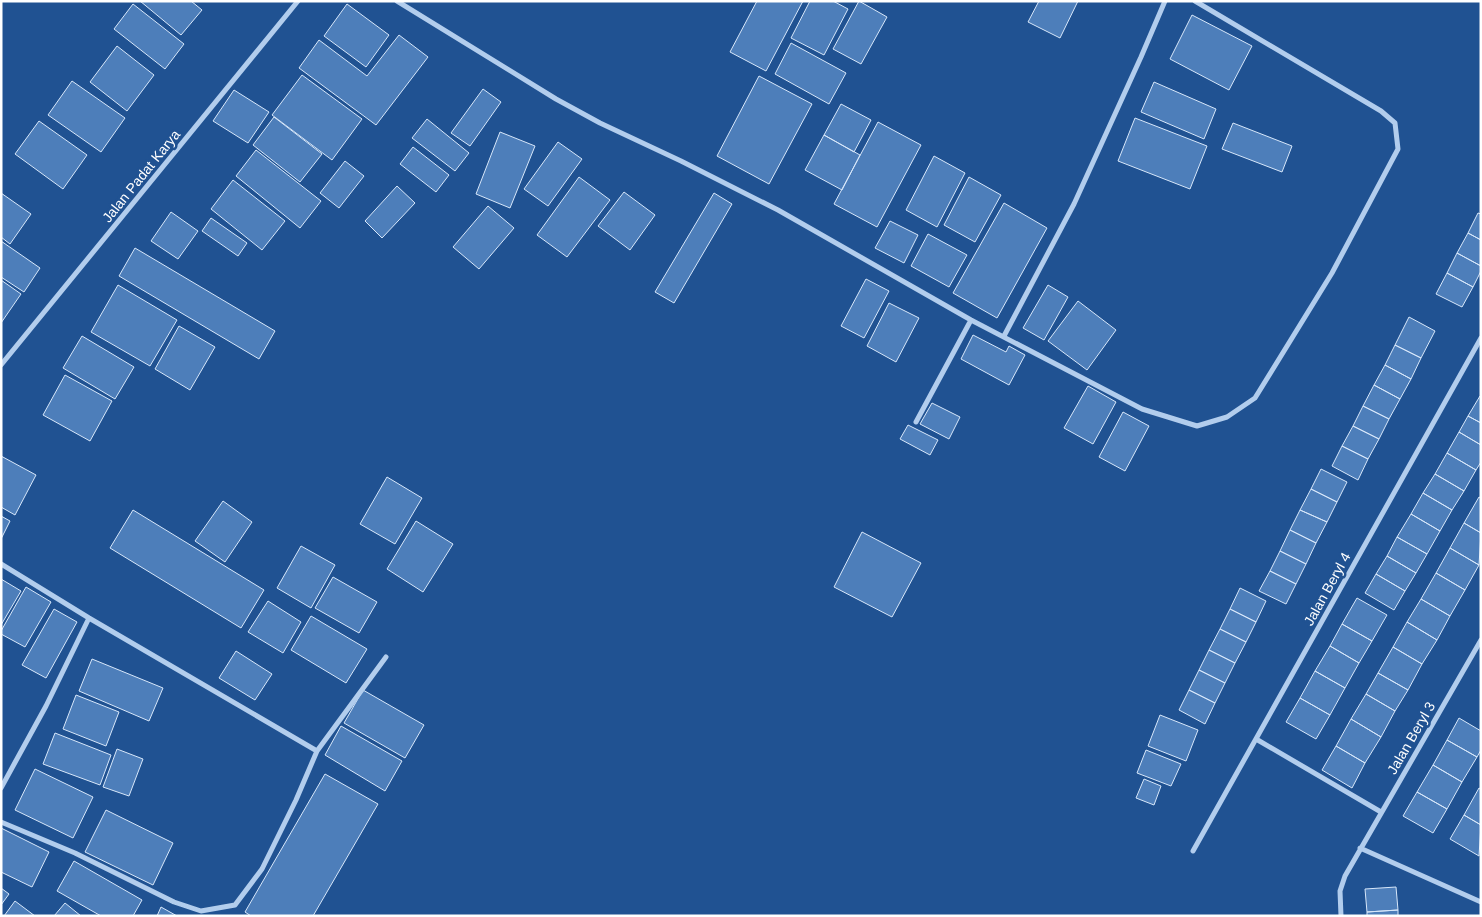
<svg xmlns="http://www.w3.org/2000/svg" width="1482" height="917" font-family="Helvetica,sans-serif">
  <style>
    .building { fill: #4d7eba; stroke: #d7e7fa }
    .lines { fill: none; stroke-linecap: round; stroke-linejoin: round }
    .street { stroke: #b2cded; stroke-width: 5 }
    .labels { text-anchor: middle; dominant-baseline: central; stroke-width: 5; stroke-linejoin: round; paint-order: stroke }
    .street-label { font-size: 14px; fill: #fff; stroke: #205292 }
  </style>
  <rect width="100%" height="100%" fill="#205292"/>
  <path class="building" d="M140,1H191L202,10L181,35Z
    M757,1H803L766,71L730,52Z
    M810,1H833L848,9L824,55L791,38Z
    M859,1L887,17L861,64L833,49Z
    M1039,1H1078L1060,38L1028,22Z
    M133,4L184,44L165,69L114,29Z
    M347,4L389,35L366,67L324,36Z
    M1192,15L1252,46L1229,90L1170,59Z
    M399,35L428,57L376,125L299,68L319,40L367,76Z
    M791,43L846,73L829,104L775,74Z
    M117,46L154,75L127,111L90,82Z
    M302,75L362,119L332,160L272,115Z
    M759,76L812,104L769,184L717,156Z
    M72,81L125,118L101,152L48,115Z
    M1154,82L1216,109L1204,139L1141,112Z
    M483,89L501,102L470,146L451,133Z
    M234,90L269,112L248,143L213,121Z
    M841,104L871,120L854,152L824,135Z
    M274,117L322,154L300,182L253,145Z
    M1135,118L1207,146L1190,189L1118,161Z
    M427,119L469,153L455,171L412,138Z
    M39,121L87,155L63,189L15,154Z
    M878,122L921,145L877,227L834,204Z
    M1233,123L1292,146L1282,172L1222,149Z
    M500,132L535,146L510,208L476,194Z
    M824,135L860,155L842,190L805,170Z
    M558,142L582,159L548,206L524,189Z
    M413,147L449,175L436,192L400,164Z
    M256,150L321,201L300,228L236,176Z
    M934,156L965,173L937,227L906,210Z
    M345,161L364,176L339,208L320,193Z
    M579,177L610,200L567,257L537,235Z
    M969,177L1001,195L975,242L944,225Z
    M233,180L285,221L262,250L211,209Z
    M397,186L415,203L382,238L365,221Z
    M624,192L655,215L630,250L598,226Z
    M1,193L31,214L10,244L1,237Z
    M714,193L732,204L674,303L655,292Z
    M1004,203L1047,228L997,318L953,293Z
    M488,206L514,228L479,269L453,247Z
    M171,212L198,231L178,259L151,241Z
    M1478,213L1481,214V240L1468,233Z
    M211,218L247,243L238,256L202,231Z
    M890,221L918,235L904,263L875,248Z
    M1468,233L1481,240V266L1457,253Z
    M928,234L967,255L949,287L911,266Z
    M1,241L40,268L24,292L1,277Z
    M135,248L275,331L259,359L119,276Z
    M1457,253L1481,266V271L1473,287L1447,273Z
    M1447,273L1473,287L1462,307L1436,294Z
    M866,279L889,291L864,338L841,326Z
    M1,280L21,294L1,323Z
    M118,285L177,320L150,366L91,332Z
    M1048,285L1068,297L1044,340L1023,328Z
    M1078,301L1116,330L1087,370L1048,341Z
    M889,303L919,318L896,362L867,346Z
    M1409,317L1435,331L1421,358L1395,345Z
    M179,326L215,347L190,390L155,369Z
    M973,335L1006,352L1009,346L1025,355L1009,385L961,359Z
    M82,336L134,367L115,399L63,368Z
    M1395,345L1421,358L1411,379L1385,365Z
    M1385,365L1411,379L1400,399L1374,385Z
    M65,375L112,401L90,441L43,415Z
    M1374,385L1400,399L1389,419L1363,406Z
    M1088,386L1116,402L1093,444L1064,428Z
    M1480,396H1481V423L1468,416Z
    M932,403L960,417L949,439L920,424Z
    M1363,406L1389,419L1379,439L1353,426Z
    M1123,412L1149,426L1125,471L1099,457Z
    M1468,416L1481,423V445L1459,432Z
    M908,425L938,440L930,455L900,439Z
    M1353,426L1379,439L1368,459L1342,446Z
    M1459,432L1481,445V462L1476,470L1447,453Z
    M1342,446L1368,459L1358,480L1332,466Z
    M1447,453L1476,470L1464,491L1435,474Z
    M1,456L36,475L15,515L1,507Z
    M1321,469L1347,482L1337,502L1311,489Z
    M1435,474L1464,491L1452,510L1423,493Z
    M387,477L422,498L395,544L360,524Z
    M1311,489L1337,502L1327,522L1300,510Z
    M1423,493L1452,510L1440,531L1411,514Z
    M1479,497L1481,498V533L1464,523Z
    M223,501L252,522L225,562L195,541Z
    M133,510L264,590L241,628L110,548Z
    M1300,510L1327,522L1316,543L1290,530Z
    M1411,514L1440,531L1427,554L1397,537Z
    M1,516L10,521L1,539Z
    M416,521L453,544L423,592L387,569Z
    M1464,523L1481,533L1479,565L1450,548Z
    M1290,530L1316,543L1306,564L1280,551Z
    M862,532L921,563L892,617L834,587Z
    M1397,537L1427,554L1416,573L1387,556Z
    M301,546L335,565L311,608L277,588Z
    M1450,548L1479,565L1465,590L1436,573Z
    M1280,551L1306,564L1296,584L1270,571Z
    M1387,556L1416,573L1405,591L1376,574Z
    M1270,571L1296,584L1286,604L1259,591Z
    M1436,573L1465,590L1450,616L1421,599Z
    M1376,574L1405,591L1394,610L1365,593Z
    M333,577L377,602L359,633L315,608Z
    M1,579L21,591L1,625Z
    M26,587L51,602L25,647L1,634V631Z
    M1240,588L1266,601L1256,622L1230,609Z
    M1357,598L1387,615L1372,641L1342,624Z
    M1421,599L1450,616L1437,640L1407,622Z
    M268,601L301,622L283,653L248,632Z
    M54,609L77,622L46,678L22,665Z
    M1230,609L1256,622L1246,642L1220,629Z
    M311,616L367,649L346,683L291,650Z
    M1407,622L1437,640L1422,664L1393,647Z
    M1342,624L1372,641L1359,663L1330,646Z
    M1220,629L1246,642L1235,663L1209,650Z
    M1330,646L1359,663L1345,688L1315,671Z
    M1393,647L1422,664L1408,690L1378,673Z
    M1209,650L1235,663L1225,683L1199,670Z
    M236,651L272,674L255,700L219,678Z
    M92,659L163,688L149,721L79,691Z
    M1199,670L1225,683L1215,703L1189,690Z
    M1315,671L1345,688L1330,715L1300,698Z
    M1378,673L1408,690L1395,711L1366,694Z
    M363,690L424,725L405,758L344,723Z
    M1189,690L1215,703L1205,724L1179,710Z
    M1366,694L1395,711L1381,737L1351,719Z
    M76,695L119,712L106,746L63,729Z
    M1300,698L1330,715L1316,739L1286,722Z
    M1160,715L1198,730L1186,761L1148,746Z
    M1459,718L1481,731V750L1477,757L1447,740Z
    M1351,719L1381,737L1365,763L1336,746Z
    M341,726L402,761L385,791L325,755Z
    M55,733L111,755L100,785L43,764Z
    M1447,740L1477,757L1462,782L1433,765Z
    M1336,746L1365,763L1352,788L1322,770Z
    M117,749L143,759L129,796L103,787Z
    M1146,750L1181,764L1171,786L1137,773Z
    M1433,765L1462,782L1447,809L1417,792Z
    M35,769L93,797L73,838L15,810Z
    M325,774L378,804L313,916H251L245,912Z
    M1144,779L1161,786L1154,805L1136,798Z
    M1479,788L1481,789V825L1464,815Z
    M1417,792L1447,809L1433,833L1403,816Z
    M106,810L173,843L153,885L85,852Z
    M1464,815L1481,825L1479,856L1450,839Z
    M1,828L49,852L32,887L1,872Z
    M74,861L142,900L133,916H101L57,891Z
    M1396,887L1398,910L1367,912L1365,889Z
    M1,888L9,894L1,905Z
    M15,901L35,916H4Z
    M65,903L81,916H54Z
    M161,907L177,916H157Z
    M1398,910V916H1367V912Z"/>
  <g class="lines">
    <path class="street" d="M397,1L556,99L600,123L681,161L778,210L971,320L1142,409L1197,426L1227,417L1255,398L1332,273L1398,149L1395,123L1381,111L1195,1
      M1004,336L1074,204L1141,57L1165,1
      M1,365L298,1
      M916,422L971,320
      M1,564L89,618L317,751
      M1256,739L1381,812
      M1,788L46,706L89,618
      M1,822L75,853L174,902L201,911L235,905L262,869L296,800L317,751L386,657
      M1360,848L1481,902
      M1193,851L1481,338
      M1341,916L1340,891L1345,876L1481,640"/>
  </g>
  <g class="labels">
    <g class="street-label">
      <text transform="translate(141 176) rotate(-51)">Jalan Padat Karya</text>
      <text transform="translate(1327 589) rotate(-61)">Jalan Beryl 4</text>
      <text transform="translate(1411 738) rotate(-60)">Jalan Beryl 3</text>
    </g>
  </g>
  <rect width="1482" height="917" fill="none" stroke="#ffffff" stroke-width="5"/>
</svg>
